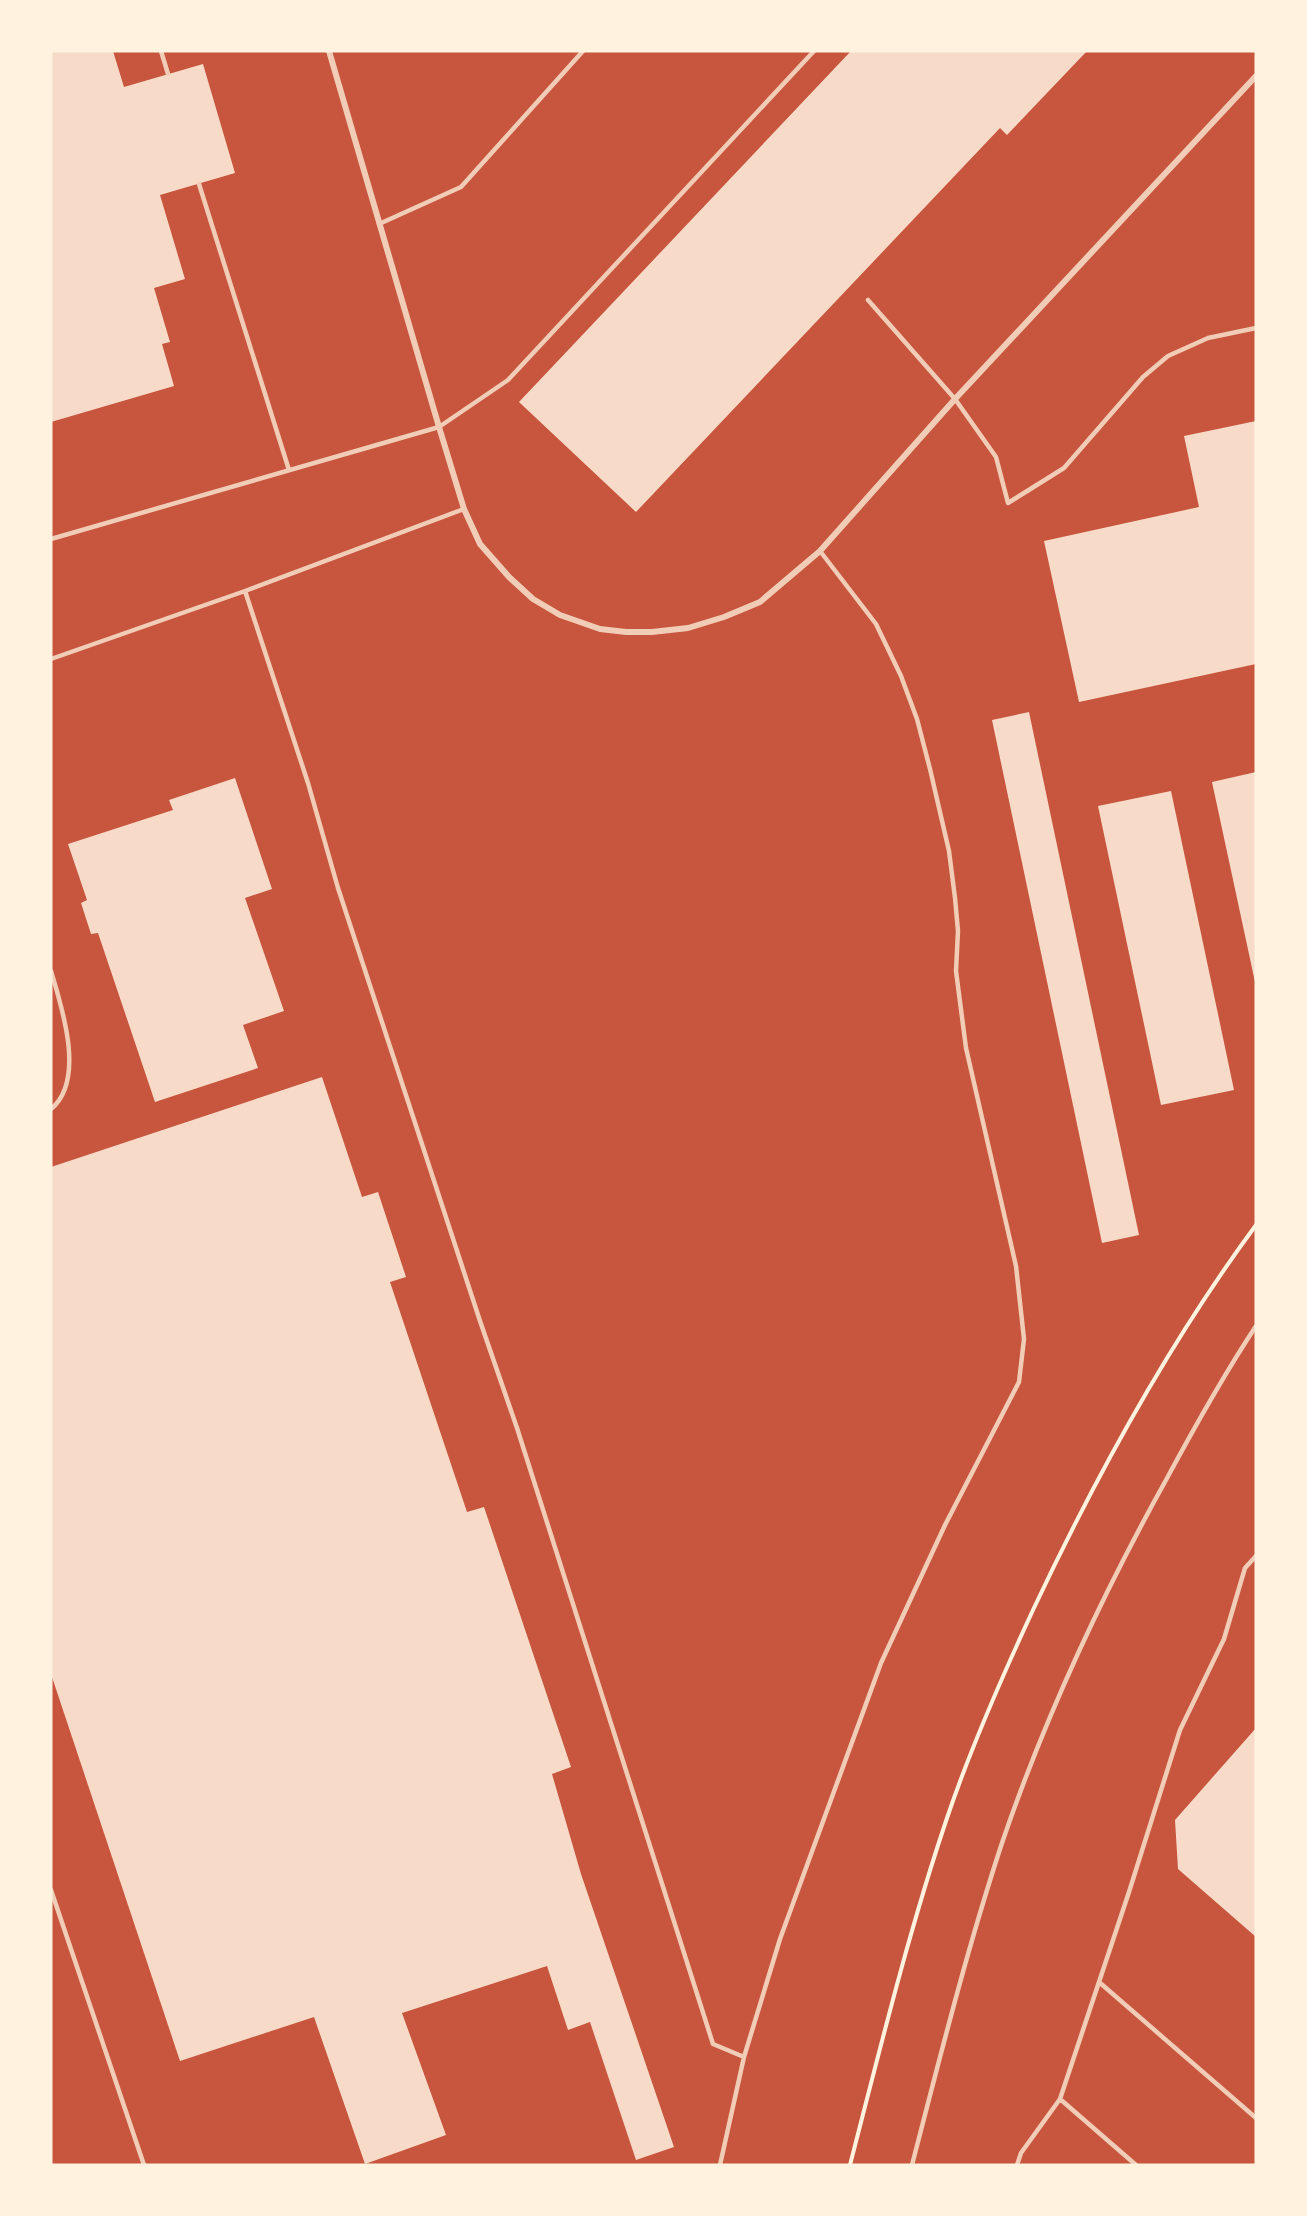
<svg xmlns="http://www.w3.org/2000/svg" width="1307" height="2216" font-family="'Alegreya Sans',sans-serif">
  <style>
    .building { fill: #f7dbc8 }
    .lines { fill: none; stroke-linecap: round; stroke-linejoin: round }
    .path { stroke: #fff3e0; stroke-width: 4 }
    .service { stroke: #f1ccb7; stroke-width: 4.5 }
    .minor { stroke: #f1ccb7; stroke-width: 6 }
  </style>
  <rect width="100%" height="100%" fill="#c8553d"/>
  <path class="building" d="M51,51H113L124,87L203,64L235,173L160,195L185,279L154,288L170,342L162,344L174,386L51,422Z
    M851,51H1087L1007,135L1000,128L636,512L519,402Z
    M1256,421V664L1079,702L1044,541L1199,507L1184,436Z
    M1029,712L1139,1235L1102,1243L992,720Z
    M1256,772V982H1255L1212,782Z
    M235,778L272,889L245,898L284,1011L243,1025L258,1068L155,1102L98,933L91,934L81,903L87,900L68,844L173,810L169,800Z
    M1171,791L1234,1090L1161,1105L1098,806Z
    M322,1077L362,1197L378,1192L406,1277L390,1282L467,1512L484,1507L571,1767L552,1774L581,1874L674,2147L636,2160L590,2022L568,2030L547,1966L402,2013L446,2135L365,2164L314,2017L180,2061L51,1674V1167Z
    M1256,1728V1937L1178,1869L1175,1820Z"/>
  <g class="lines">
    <path class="path" d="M850,2165C880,2049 908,1934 946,1821C970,1749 1001,1679 1033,1610C1096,1476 1168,1344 1256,1225"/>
    <path class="service" d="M161,51L168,74
      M199,184L289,470
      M379,224L461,187L583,51
      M868,300L955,399L996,457L1008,503L1064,468L1143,377L1168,356L1208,338L1256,328
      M464,509L245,591L308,783L338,888L480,1321L517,1428L713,2044L744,2057
      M51,539L439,427L508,380L814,51
      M51,659L245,591
      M51,971C62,1008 86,1080 51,1109
      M51,1890L144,2165
      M1099,1982L1256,2118
      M720,2165L744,2057L780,1939L881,1663L945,1525L1019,1382L1024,1339L1016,1266L966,1048L956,971L958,931L955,898L949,851L930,769L917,719L901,676L876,624L820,551
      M912,2165C940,2057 967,1949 1002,1843C1045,1717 1101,1597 1166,1480C1194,1428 1223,1376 1256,1326
      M1017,2165L1021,2153L1060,2099
      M1136,2165L1060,2099L1129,1892L1180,1730L1224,1639L1245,1568L1256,1556"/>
    <path class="minor" d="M329,51L439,427L464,509L480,544L509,577L533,599L560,615L600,629L626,632H652L688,628L724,617L760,602L820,551L955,399L1256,76"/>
  </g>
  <rect width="1307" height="2216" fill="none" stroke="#fff3e0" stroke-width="105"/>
</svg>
